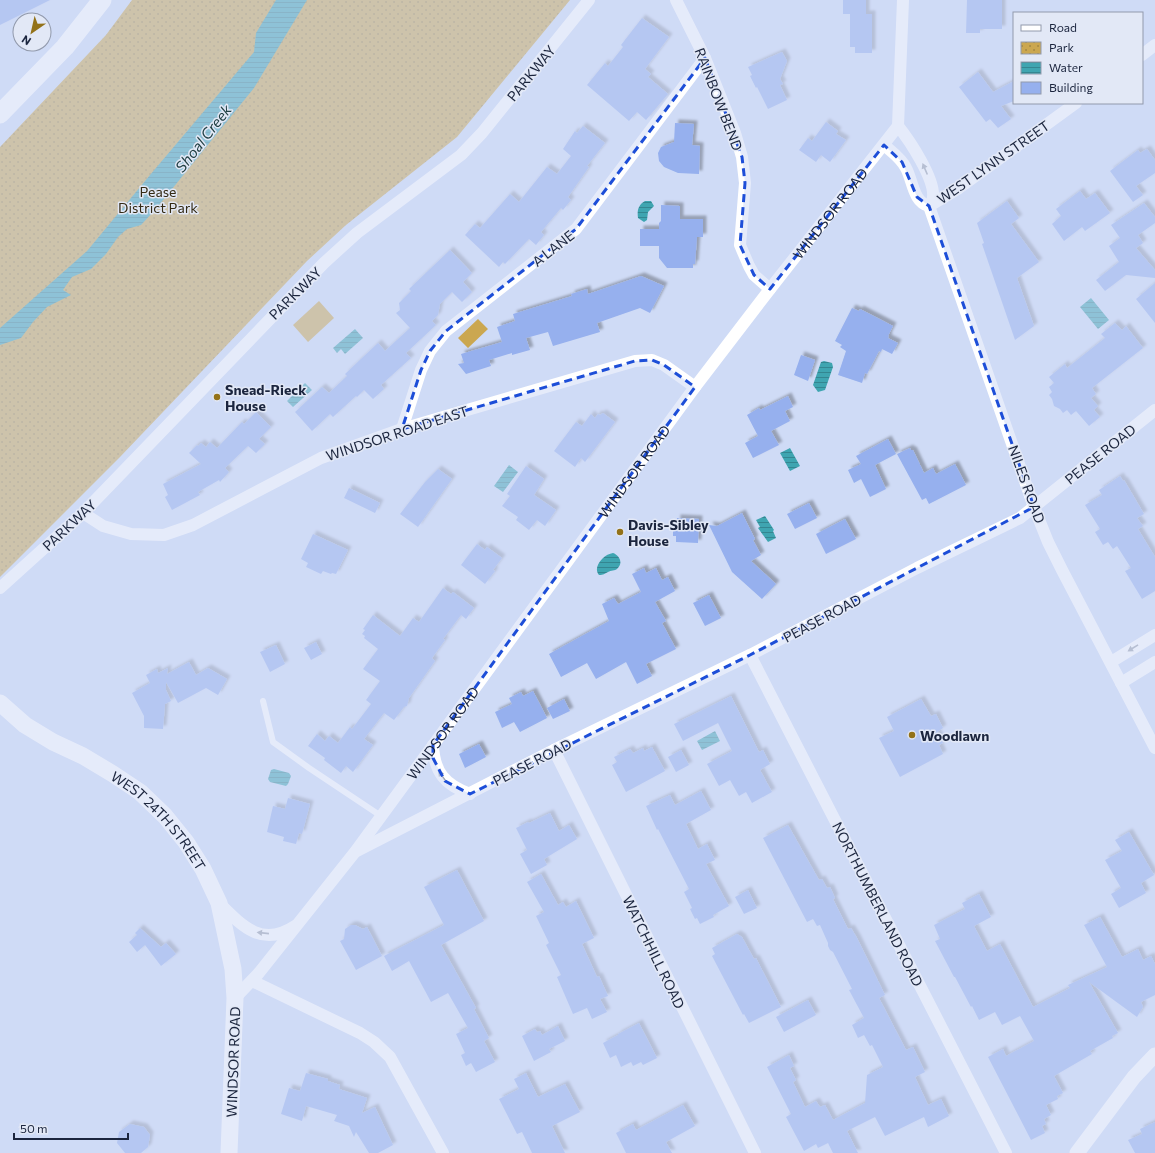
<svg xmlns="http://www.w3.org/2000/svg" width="1155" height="1153" font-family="Commissioner,sans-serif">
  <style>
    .park { fill: url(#park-dots) }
    .pitch { fill: #cba750 }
    .water { fill: url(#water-rules) }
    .building { fill: #96b0ee; filter: url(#shadow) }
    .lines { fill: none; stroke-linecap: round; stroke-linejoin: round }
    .service { stroke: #fff; stroke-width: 6 }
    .minor { stroke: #fff; stroke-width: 12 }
    .tertiary { stroke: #fff; stroke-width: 15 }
    .secondary { stroke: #fff; stroke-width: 17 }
    .primary { stroke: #fff; stroke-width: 19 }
    .oneway { fill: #989da8 }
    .marked { fill: none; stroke: #1d4ed8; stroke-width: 3; stroke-dasharray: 8 5; stroke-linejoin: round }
    .poi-dot { fill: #937219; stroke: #e2e8f6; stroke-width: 1.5 }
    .labels { text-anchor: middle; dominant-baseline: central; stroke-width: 3; stroke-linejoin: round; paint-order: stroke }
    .street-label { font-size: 14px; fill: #1b253e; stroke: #e2e8f6 }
    .park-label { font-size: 14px; fill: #332a14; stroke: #e2e8f6 }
    .poi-label { font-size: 14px; font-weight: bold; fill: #1b253e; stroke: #e2e8f6; text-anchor: start }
    .water-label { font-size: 15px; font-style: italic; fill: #224145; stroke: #e2e8f6 }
  </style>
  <defs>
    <pattern id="park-dots" width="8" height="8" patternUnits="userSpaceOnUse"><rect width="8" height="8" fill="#cba750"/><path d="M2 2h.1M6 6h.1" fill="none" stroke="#a48844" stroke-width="1.8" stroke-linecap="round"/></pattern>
    <pattern id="water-rules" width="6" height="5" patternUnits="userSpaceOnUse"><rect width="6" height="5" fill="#3fa5b1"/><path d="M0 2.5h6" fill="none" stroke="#348691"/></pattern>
    <filter id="shadow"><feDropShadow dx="3.5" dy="-3.5" stdDeviation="1" flood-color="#0004"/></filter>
  </defs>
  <rect width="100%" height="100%" fill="#cfdbf6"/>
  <path class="park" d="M132,0H570L457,137L346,225L307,261L120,457L0,577V147L106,35Z"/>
  <path class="pitch" d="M319,301L334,318L308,342L293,325Z
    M478,319L488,329L468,348L458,338Z"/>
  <path class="water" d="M276,0H307L254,88L155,210L141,225L127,229L118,237L106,254L91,269L72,277L63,290L71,295L47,307L33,322L21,338L0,345V328L87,251L150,175L254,52L256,33Z
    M645,201H651L654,206L648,212L647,220L644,222L638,218C637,211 638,205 645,201Z
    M1091,298L1109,320L1098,329L1080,307Z
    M355,329L363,338L345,354L341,349L337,353L333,348Z
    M824,361L832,363L833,367L825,390L818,392L813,385L821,362Z
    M305,383L312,390L293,407L287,401Z
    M790,448L800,466L790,471L780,453Z
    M509,465L518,472L503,492L494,486Z
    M765,516L774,530L773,531L776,538L768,542L758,528L760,527L756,520Z
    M613,553C619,555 624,563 617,569C615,571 611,570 608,572C604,574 604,575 599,575C592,567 604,554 613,553Z
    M715,731L720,741L702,750L697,741Z
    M274,769L289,773L291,776L288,784L286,786L270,782L268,779L271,770Z"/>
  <path class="building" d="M0,0H50L0,25Z
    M843,0H866V14H872V53H855V47H850V14H843Z
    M967,0H1002V29H980V33H966Z
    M642,18L669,37L645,69L651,74L648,77L668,94L646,120L637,112L629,121L587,85L605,63L608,66L623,47L621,45Z
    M782,52L787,61L780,79L783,84L780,85L787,100L768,109L757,87L756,88L750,76L752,75L748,67Z
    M978,72L993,92L1014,81V101L1001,106L1011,119L998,128L990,119L986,122L959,87Z
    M826,122L838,131L836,134L846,140L830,162L821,155L816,162L799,150L808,138L812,141Z
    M675,123L694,124L692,145L700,146L699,174L678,173L664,167L659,161L658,153L661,147L674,142Z
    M583,126L605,143L587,166L589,167L568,197L571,200L563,210L561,208L541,232L544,235L536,245L529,239L505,264L503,262L499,267L465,235L475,224L480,228L510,194L519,202L547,167L557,174L571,156L563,149L575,131L577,133Z
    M1147,149L1155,160V173L1136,186L1143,195L1133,202L1110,171L1138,150L1140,153Z
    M1080,191L1086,199L1095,193L1110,213L1085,231L1082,227L1064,241L1052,224L1061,216L1056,209Z
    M1007,201L1019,218L1011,224L1039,262L1017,278L1034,326L1015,340L982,244L984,243L977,223Z
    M1144,203L1155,217V223L1138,235L1143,243L1136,248L1155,270V278L1126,275L1105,291L1096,280L1119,262L1109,246L1120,238L1111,225Z
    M661,205L680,206V219H703V237H697L695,264H693V268H667L659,258V246H640V229H659V223L661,221Z
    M450,250L472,273L463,282L472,292L462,302L452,292L440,304L438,315L432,321L436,325L406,353L411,358L381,385L384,389L373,399L364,390L357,397L356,396L333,417L330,414L312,431L295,412L322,387L329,393L347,376L345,374L378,343L385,351L410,328L396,313L400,310L399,303L411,291L409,289Z
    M641,276L664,286L650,313L640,308L597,323L600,332L553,346L548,332L526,338L530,350L512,355V353L489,360L491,366L466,374L458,364L464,363L461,354L502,342L497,327L515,321L513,314L572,296L571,294L587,289L588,294Z
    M1155,283V323L1136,299Z
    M852,308L859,311L860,309L893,326L888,336H889L888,338L898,343L892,354L882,349L881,352L879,351L867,374L865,373L862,383L838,375L846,351L840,347L842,345L835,341Z
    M1115,323L1122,330L1126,326L1143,348L1092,388L1096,394L1091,398L1098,406L1094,410L1100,417L1089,426L1076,411L1071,415L1067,410L1063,413L1060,409L1054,406L1052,399L1049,395L1052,392L1049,387L1054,383L1049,377L1065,364L1067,368L1105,338L1101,334Z
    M801,355L815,360L808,381L794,375Z
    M788,396L793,407L785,411L790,421L771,431L779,445L753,458L745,443L758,436L747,415L759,408L760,410Z
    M256,412L271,427L259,439L265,444L256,453L248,446L225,468L229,472L220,482L219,480L198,492L200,495L172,510L165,497L168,495L163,484L201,464L189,453L197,445L198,446L201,443L206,447L210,442L217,448L242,422L244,424Z
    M603,413L615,422L585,462L581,458L575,467L554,451L576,422L582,426L591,414L595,418L598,414L600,415Z
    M888,439L896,454L875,465L886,489L870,497L861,479L854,483L848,470L861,464L856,456Z
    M910,448L911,450H913L924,473L933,468L936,474L955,464L966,485L929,504L926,498L922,500L897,454Z
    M526,466L544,479L534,495L556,510L545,526L537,520L529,530L516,520L518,517L502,506L510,496L507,494Z
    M438,469L452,479L418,527L400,514L425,482Z
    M1120,476L1123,481L1124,480L1144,514L1137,518L1143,526L1138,529L1155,557V591L1142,599L1125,571L1131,568L1117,546L1113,549L1108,542L1103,545L1095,532L1100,529L1085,505L1102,495L1099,490Z
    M349,488L380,503L375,513L344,498Z
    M809,503L817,518L795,529L787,514Z
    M742,513L755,539L753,540L761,555L751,561L776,584L762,599L732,572L709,525L717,526Z
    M677,518L699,519L698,543L676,542V536H673V524H677Z
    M845,519L856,539L826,554L816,534Z
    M313,534L348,550L336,574L332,573L331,574L323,571L321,574L306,567L308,563L301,559Z
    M477,544L485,550L487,547L502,558L493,570L495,571L485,584L461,565Z
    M644,568L646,573L656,568L662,580L668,577L675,591L655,602L666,621L662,623L676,649L646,664L652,676L637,684L626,662L596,679L587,663L561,677L549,654L609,621L602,604L614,598L618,604L641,592L632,574Z
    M443,588L451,594L453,592L474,608L466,619L461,615L443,639L445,640L432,658L435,661L409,698L407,706L404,707L394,720L384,713L364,739L373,745L353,772L346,766L341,773L324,760L325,758L308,746L317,734L325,741L329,736L338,743L350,727L352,729L371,704L366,700L380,681L363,669L378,649L364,638L365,636L362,634L365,630L363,629L373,615L400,636L413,618L419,622Z
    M709,595L721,618L705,626L693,603Z
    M316,642L322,654L311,660L304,648Z
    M276,645L285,664L270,672L260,652Z
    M189,662L196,675L208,668L227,679L218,695L206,688L178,703L166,682V690L171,701L165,704L163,729L144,728V716L132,693L150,683L146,675L157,669L158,673L168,668L167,674Z
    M533,691L547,718L520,732L514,722L502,728L495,712L512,704L509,698L521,692L523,696Z
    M731,696L759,752L763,750L770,764L760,770L772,792L752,803L746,792L739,796L730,780L719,786L707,764L732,751L718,723L683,741L674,724Z
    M564,699L570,711L553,719L547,708Z
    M921,699L931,716L936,714L943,728L937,732L943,743L939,745L943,754L900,777L879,738L894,731L887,717Z
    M479,744L486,757L465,768L459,754Z
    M652,747L665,771L626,792L612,765L617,762L614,757L630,749L633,753L643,748L644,751Z
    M681,750L689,765L676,772L668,757Z
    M701,791L711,810L686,824L698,849L707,844L715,860L706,864L729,906L713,915L714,917L700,924L697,918L695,919L690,909L692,908L684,892L689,889L658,829L657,830L646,806L670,795L675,805Z
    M288,798L310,804L302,834L299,833L296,844L283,841L284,837L267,832L273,806L285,809Z
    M550,813L559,831L569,825L577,839L544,859L547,865L531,874L520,854L527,850L516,828L528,822L529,823Z
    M788,825L819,880L822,879L827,888L830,887L835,898L833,899L848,929L851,928L857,938L885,995L879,998L906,1050L913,1047L925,1072L915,1077L928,1105L941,1099L949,1116L928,1127L924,1117L885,1136L875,1117L847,1131L858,1153H833L828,1143L818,1148L816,1144L804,1151L786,1117L791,1114L767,1067L789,1055L794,1066L790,1068L796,1080L793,1082L805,1107L816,1101L820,1107L825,1105L833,1120L865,1103L867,1075L883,1067L872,1045L870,1046L864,1035L858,1038L852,1025L864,1018L849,990L852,989L833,952L830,950L828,946V943L820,925L817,926L813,919L807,922L763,838Z
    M1129,832L1154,875L1141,883L1146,893L1119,908L1111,894L1121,888L1105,860L1122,851L1115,840Z
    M457,870L484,921L441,945L476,1008L474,1009L489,1038L484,1041L495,1062L476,1072L471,1063L466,1066L461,1055L465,1053L456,1034L468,1028L448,993L431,1002L409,961L392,971L384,956L444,925L424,887Z
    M541,874L558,905L563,902L566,907L576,901L594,938L582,944L597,977L599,976L608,996L600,999L607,1012L592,1019L587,1008L573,1014L557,977L561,975L546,945L549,943L536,916L544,912L527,882Z
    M748,890L757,908L744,914L735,897Z
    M979,894L991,917L974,926L987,951L1000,944L1033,1007L1070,988L1068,985L1107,967L1084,925L1100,917L1122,957L1138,949L1143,960L1151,956L1155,964V995L1141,1002L1143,1007L1137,1017L1089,982L1118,1033L1112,1036L1113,1038L1090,1051L1092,1054L1054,1076L1063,1093L1057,1096L1058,1099L1046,1105L1051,1115L1044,1119L1046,1124L1042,1126L1045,1133L1031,1140L988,1057L1003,1049L1006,1056L1034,1041L1020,1016L1002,1025L995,1012L979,1020L972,1006L971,1007L955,977H954L935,941L940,939L934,925L965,909L962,903Z
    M351,925H355L363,929L367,927L382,956L356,970L340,941L344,939L345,929Z
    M140,928L161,947L166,943L176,954L161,966L145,945L137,952L129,942L137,935L135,933Z
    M737,934L742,937L754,959L756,958L781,1007L749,1023L744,1014L743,1015L712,956L715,954L712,948Z
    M808,1000L816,1015L784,1032L776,1017Z
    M639,1023L657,1058L643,1065L641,1062L633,1066L631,1062L621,1067L616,1055L610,1058L603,1043L618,1035V1034Z
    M558,1026L565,1041L549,1049L551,1052L534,1061L522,1036L535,1029L537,1032L540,1031L542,1035Z
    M306,1073L328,1079V1081L340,1085L339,1089L367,1098L362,1113L375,1107L393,1145L378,1153H369L356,1132L354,1137L349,1126L334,1121L337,1115L306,1106L302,1121L281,1114L289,1088L300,1091Z
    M526,1073L538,1097L565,1084L580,1112L552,1126L565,1153H532L522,1132L517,1134L499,1099L519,1089L514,1079Z
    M683,1105L695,1126L666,1142L672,1153H626L616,1133L633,1124L636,1130Z
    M1155,1122V1153H1135L1128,1140L1142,1134L1140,1129Z
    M130,1124L144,1127L150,1135L148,1147L141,1153H125L117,1143L119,1132Z"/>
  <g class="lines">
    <path class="service" d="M263,701L273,742L309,768L381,816"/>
    <g class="minor">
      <path d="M676,0L705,58L735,133L742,157L745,183L740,245L749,266L754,275L770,289"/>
      <path d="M1142,55L1155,45"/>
      <path d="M898,126C910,141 935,179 933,197C933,201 931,203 929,206L1034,507L1048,542L1062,570L1155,748"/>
      <path d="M884,145C892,152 901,158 906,168C913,181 913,202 929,206"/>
      <path d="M929,206L959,188L1076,103"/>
      <path d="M402,429L421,370L430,351L446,331L576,229L705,58"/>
      <path d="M83,513L103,526L131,534L164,535L193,525L321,458L402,429L635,361L652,360L664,365L695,387"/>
      <path d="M0,588L83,513L324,263L357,233L461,155L482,133L589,0"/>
      <path d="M750,655L1006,1153"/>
      <path d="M1111,662L1155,635"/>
      <path d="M1121,683L1155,662"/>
      <path d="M433,745C434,772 445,785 470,794"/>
      <path d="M554,750L755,1153"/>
      <path d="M357,851L554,750L750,655L917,568L1020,518L1155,410"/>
      <path d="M219,903C242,926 262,948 295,926"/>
      <path d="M252,981L360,1033L374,1042L390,1057L443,1153"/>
      <path id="s1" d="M235,998L258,974L355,852L695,387L770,289L898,126L903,0"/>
    </g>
    <path class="tertiary" d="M1077,1153L1134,1077L1155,1055"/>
    <path class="secondary" id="s2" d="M0,703L25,725L53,742L83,756L113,774L140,792L165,816L186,842L203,869L219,903L233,969L235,998L229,1153"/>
    <path class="primary" d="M0,114L65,47L102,0"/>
  </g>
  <defs><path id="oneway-solid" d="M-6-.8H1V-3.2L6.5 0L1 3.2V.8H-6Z"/></defs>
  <g class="oneway">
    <use href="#oneway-solid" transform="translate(925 169) rotate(-113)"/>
    <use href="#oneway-solid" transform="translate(1133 648) rotate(148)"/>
    <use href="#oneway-solid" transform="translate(442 776) rotate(-126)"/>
    <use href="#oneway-solid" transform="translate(263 933) rotate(-174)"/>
  </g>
  <path d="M0 0H1155V1153H0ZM705,58L742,157L745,183L740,245L754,275L770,289L884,145L902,162L917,197L929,206L1034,507L750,655L470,794L445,781L433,758V745L695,387L664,365L652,360L635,361L402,429L421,370L430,351L446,331L576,229Z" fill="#cfdbf6" fill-opacity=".55" fill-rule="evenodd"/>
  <path class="marked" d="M705,58L742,157L745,183L740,245L754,275L770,289L884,145L902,162L917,197L929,206L1034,507L750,655L470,794L445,781L433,758V745L695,387L664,365L652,360L635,361L402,429L421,370L430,351L446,331L576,229Z"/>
  <g class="poi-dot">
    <circle cx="217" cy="397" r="4"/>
    <circle cx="620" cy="532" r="4"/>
    <circle cx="912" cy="735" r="4"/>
  </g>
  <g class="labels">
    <g class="street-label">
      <text transform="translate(531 73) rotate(-51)">PARKWAY</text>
      <text transform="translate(719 99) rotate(69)">RAINBOW BEND</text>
      <text transform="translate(993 162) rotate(-35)">WEST LYNN STREET</text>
      <text stroke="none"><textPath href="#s1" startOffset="985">WINDSOR ROAD</textPath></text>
      <text transform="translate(553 248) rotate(-38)">A LANE</text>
      <text transform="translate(295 293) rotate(-45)">PARKWAY</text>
      <text transform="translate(397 433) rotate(-18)">WINDSOR ROAD EAST</text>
      <text transform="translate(1100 454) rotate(-39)">PEASE ROAD</text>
      <text stroke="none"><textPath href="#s1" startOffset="661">WINDSOR ROAD</textPath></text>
      <text transform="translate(1027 484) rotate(70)">NILES ROAD</text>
      <text transform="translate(69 525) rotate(-43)">PARKWAY</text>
      <text transform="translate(822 618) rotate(-28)">PEASE ROAD</text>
      <text stroke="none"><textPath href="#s1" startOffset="337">WINDSOR ROAD</textPath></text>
      <text transform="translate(532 762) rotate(-27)">PEASE ROAD</text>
      <text stroke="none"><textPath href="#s2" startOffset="200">WEST 24TH STREET</textPath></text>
      <text transform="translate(878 904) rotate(63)">NORTHUMBERLAND ROAD</text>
      <text transform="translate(654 952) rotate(64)">WATCHHILL ROAD</text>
      <text transform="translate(233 1062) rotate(-88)">WINDSOR ROAD</text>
    </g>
    <g class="park-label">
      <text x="158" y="191">Pease<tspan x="158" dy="16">District Park</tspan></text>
    </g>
    <g class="poi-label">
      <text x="225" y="389">Snead-Rieck<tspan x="225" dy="16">House</tspan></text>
      <text x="628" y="524">Davis-Sibley<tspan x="628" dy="16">House</tspan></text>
      <text x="920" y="735">Woodlawn</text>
    </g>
    <g class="water-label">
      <text transform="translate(203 138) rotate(-52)">Shoal Creek</text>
    </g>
  </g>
  <rect x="1013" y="12" width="130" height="92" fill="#e2e8f6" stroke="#929aac"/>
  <rect x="1021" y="25" width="20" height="6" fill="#ffffff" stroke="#929aac"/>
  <text x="1049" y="32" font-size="12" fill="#1b253e">Road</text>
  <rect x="1021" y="42" width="20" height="12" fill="url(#park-dots)" stroke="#929aac"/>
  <text x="1049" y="52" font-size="12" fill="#1b253e">Park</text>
  <rect x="1021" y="62" width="20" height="12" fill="url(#water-rules)" stroke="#929aac"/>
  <text x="1049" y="72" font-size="12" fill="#1b253e">Water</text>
  <rect x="1021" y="82" width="20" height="12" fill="#96b0ee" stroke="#929aac"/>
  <text x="1049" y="92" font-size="12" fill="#1b253e">Building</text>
  <g transform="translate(32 32) rotate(214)"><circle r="19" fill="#e2e8f6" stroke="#929aac"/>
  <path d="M0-3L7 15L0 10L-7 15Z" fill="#937219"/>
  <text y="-6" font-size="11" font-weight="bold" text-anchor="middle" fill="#1b253e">N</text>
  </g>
  <path d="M14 1133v6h114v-6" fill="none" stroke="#1b253e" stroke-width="2"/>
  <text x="20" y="1133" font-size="12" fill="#1b253e" stroke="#e2e8f6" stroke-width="3" paint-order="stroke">50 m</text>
</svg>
